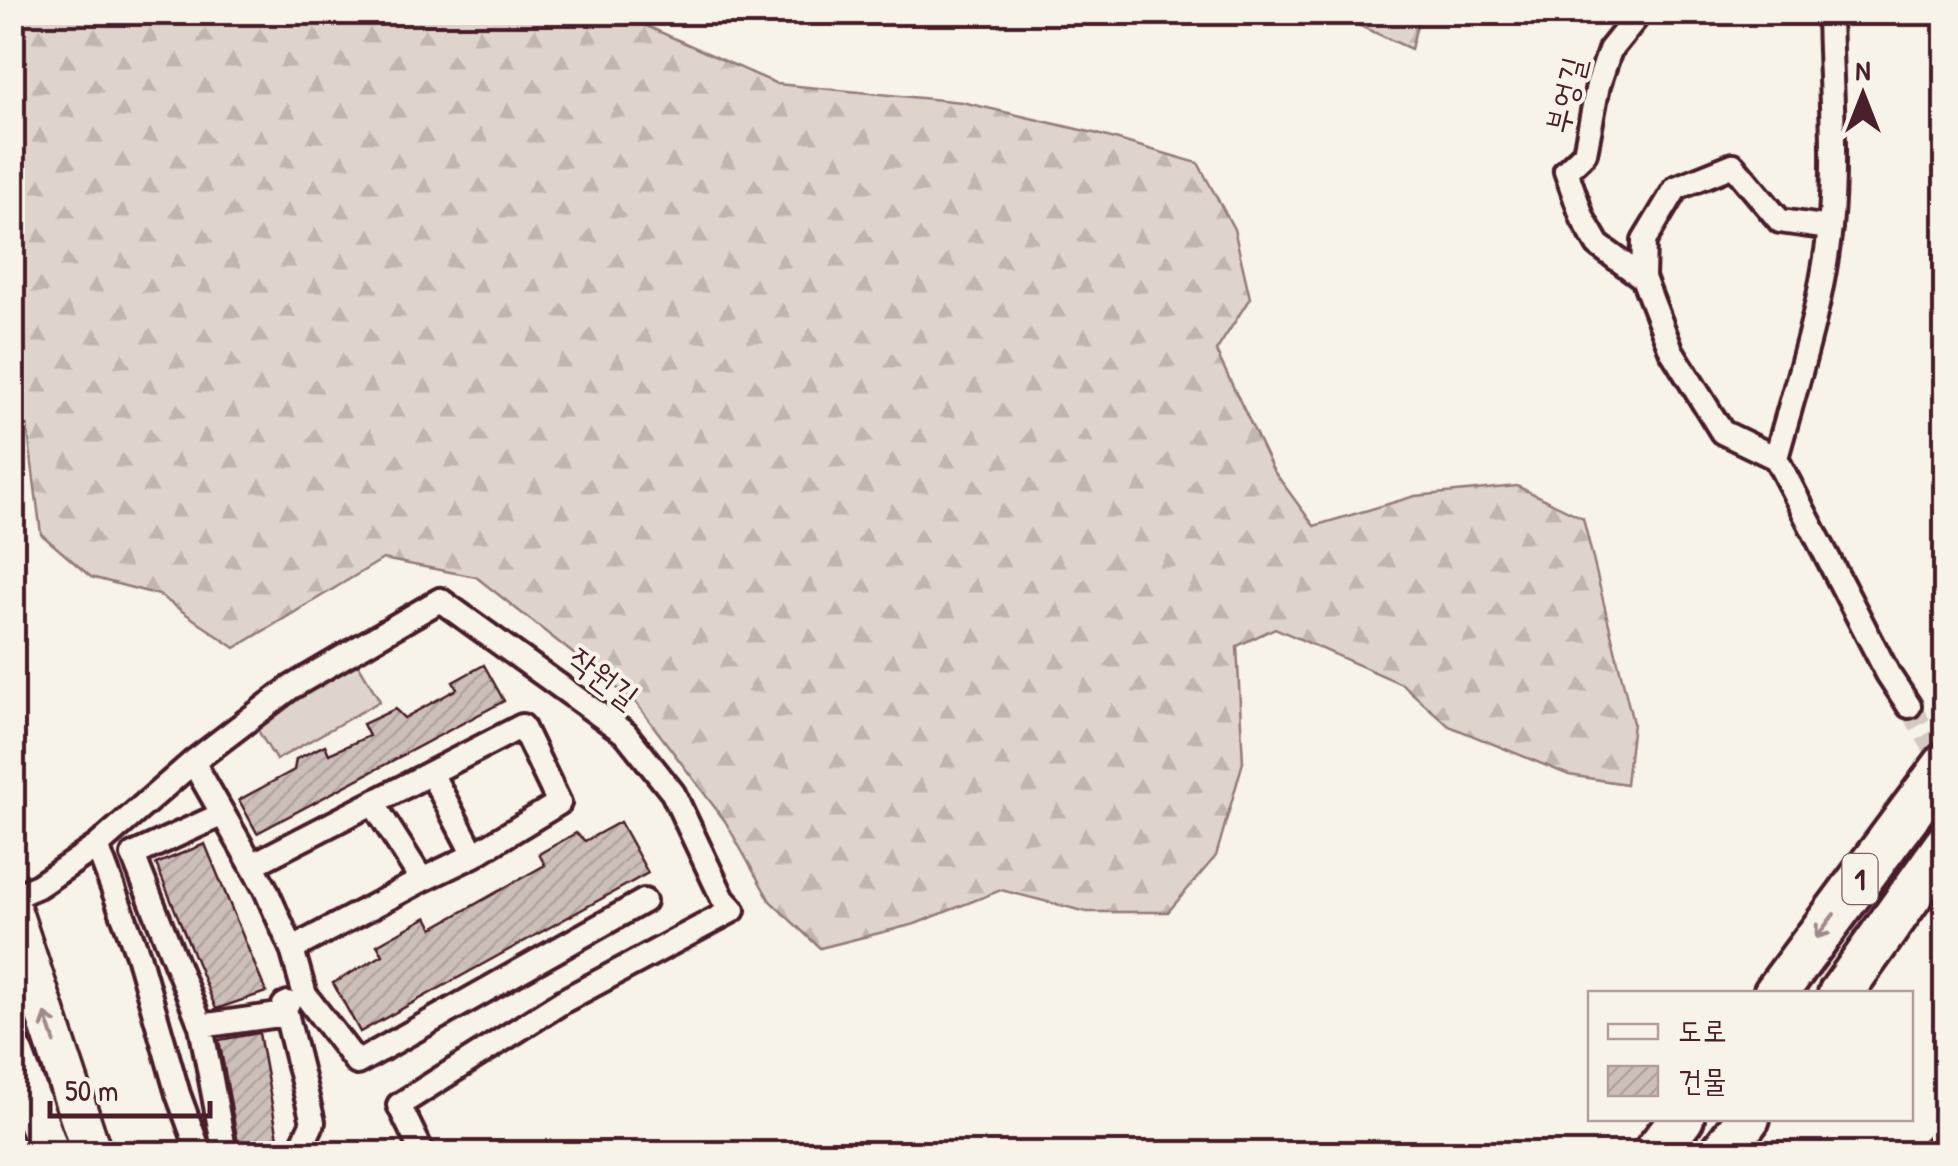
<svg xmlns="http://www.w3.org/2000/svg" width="1958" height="1166" font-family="'Patrick Hand','Poor Story',sans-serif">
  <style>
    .green { fill: #ded4cc; stroke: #947a7c; stroke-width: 2.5 }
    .forest { fill: url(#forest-firs); stroke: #947a7c; stroke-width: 2.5 }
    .building { fill: url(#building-hatch); stroke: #4a1f2b; stroke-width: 2.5 }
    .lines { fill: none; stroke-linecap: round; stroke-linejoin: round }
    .minor-tunnel { stroke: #d4c9c2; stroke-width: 22; stroke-dasharray: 22 11; stroke-linecap: butt }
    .minor-casing { stroke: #4a1f2b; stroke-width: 30 }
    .primary-casing { stroke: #4a1f2b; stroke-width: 45 }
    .motorway-casing { stroke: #4a1f2b; stroke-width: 50 }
    .minor { stroke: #f7f3e8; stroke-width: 22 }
    .primary { stroke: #f7f3e8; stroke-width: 38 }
    .motorway { stroke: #f7f3e8; stroke-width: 42 }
    .oneway { stroke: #a0898a }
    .labels { text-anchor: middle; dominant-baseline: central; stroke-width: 8; stroke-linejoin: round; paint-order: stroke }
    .shield { fill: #f7f3e8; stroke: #7e5f64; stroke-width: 2.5 }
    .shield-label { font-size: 30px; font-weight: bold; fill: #4a1f2b }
    .street-label { font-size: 32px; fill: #4a1f2b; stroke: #f7f3e8 }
  </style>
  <defs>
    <pattern id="forest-firs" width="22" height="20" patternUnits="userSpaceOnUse" patternTransform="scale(2.5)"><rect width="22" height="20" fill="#ded4cc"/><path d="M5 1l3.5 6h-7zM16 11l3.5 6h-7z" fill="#c0b6af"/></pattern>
    <pattern id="building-hatch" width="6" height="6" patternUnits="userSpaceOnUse" patternTransform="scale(2.5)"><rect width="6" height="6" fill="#ccbfb9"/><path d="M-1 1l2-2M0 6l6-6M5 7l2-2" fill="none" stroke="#b1a49f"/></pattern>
  </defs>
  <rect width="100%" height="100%" fill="#f7f3e8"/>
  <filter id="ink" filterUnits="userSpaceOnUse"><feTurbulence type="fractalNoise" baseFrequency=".01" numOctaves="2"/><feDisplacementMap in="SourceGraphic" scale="20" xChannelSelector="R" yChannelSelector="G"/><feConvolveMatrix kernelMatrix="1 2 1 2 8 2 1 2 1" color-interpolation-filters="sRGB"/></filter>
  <g filter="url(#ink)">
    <path class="green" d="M358,664L380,701L276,760L254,724Z"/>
    <path class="forest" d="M12,13H635L633,20L777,84L962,102L1094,133L1198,163L1234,229L1250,298L1216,351L1273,470L1314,526L1415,496L1517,486L1583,518L1633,723L1626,784L1569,775L1449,726L1402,684L1275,628L1237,646L1243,762L1216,856L1168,912H1087L1001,890L915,924L820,948L770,901L725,821L636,703L476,577L383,559L235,648L159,595L91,577L41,534L27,425L13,381Z
      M1314,13L1420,12V13L1411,49L1347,20Z"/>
    <path class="building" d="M484,665L504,701L257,833L239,800L294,770L296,759L325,745L329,754L369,736L363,724L395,709L404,718L457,689L453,682Z
      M620,822L648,873L360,1032L333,983L383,955L377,945L427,917L433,928L545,865L539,854L576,833L585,841Z
      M205,844L266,992L216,1009L156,864Z
      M259,1033L280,1149L240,1154L219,1040Z"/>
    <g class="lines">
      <path class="minor-tunnel" d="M1909,706L1946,768"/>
      <defs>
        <path id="minor" d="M1635,19L1610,50L1598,85L1585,153L1566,171L1583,219L1598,245L1643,278L1671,350L1722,432L1776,458L1888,674L1909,706
          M1643,278L1644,241L1676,188L1733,165L1780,221L1830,228
          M1776,458C1797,381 1822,306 1830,227C1837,156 1830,84 1829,12
          M193,762L265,888L292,949L305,995L357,1063L644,901
          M373,803L422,880L474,855
          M97,846L138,955L178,1094L200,1154
          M252,865L522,726L559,803L474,855L431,773
          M12,897L38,886L97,846L193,762L290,688L440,600L626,734L673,793L723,899L733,910L565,1000L399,1105L423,1154
          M292,949L422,880
          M288,1003L284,1005L313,1122L298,1154
          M201,1026L133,855L223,814
          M225,1154L201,1026L286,1014
          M1929,1154L1946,1137"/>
        <path id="primary" d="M12,912L92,1154
          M12,1051L50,1154"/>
        <path id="motorway" d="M1775,994L1946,764
          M1840,994L1946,845
          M1654,1154L1682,1118
          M1721,1154L1748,1118"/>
      </defs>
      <use href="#minor" class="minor-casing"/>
      <use href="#primary" class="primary-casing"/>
      <use href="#motorway" class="motorway-casing"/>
      <use href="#minor" class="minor"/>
      <use href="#primary" class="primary"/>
      <use href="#motorway" class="motorway"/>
    </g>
    <defs><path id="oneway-shaft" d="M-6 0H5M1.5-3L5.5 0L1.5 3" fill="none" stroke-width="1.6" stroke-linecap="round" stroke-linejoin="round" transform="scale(2.5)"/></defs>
    <g class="oneway">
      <use href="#oneway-shaft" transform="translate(1825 926) rotate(127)"/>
      <use href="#oneway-shaft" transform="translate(50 1028) rotate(-108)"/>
    </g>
  </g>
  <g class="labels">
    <rect class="shield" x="1842.5" y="854" width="35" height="50" rx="8"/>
    <g class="shield-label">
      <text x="1860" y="879">1</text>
    </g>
    <g class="street-label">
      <text transform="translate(1565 95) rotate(-76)">부엉길</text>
      <text transform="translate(604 677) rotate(37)">작원길</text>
    </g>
  </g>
  <rect width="1958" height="1166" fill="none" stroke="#f7f3e8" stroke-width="50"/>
  <rect x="25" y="25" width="1908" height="1116" fill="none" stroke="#4a1f2b" stroke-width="4" filter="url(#ink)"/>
  <rect x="1588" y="991" width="325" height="130" fill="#f7f3e8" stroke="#b29e9c" stroke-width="2.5"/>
  <rect x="1608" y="1024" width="50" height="15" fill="#f7f3e8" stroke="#b29e9c" stroke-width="2.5"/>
  <text x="1678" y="1041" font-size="30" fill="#4a1f2b">도로</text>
  <rect x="1608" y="1066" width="50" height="30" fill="url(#building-hatch)" stroke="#b29e9c" stroke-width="2.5"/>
  <text x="1678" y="1091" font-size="30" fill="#4a1f2b">건물</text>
  <g transform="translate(1863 95)" stroke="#f7f3e8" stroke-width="8" paint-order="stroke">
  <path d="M0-8L18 38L0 25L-18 38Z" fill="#4a1f2b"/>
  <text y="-15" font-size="28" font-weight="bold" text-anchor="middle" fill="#4a1f2b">N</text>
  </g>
  <path d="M50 1101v15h160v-15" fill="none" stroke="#4a1f2b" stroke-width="5"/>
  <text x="65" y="1101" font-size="30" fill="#4a1f2b" stroke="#f7f3e8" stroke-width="8" paint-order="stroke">50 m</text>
</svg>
